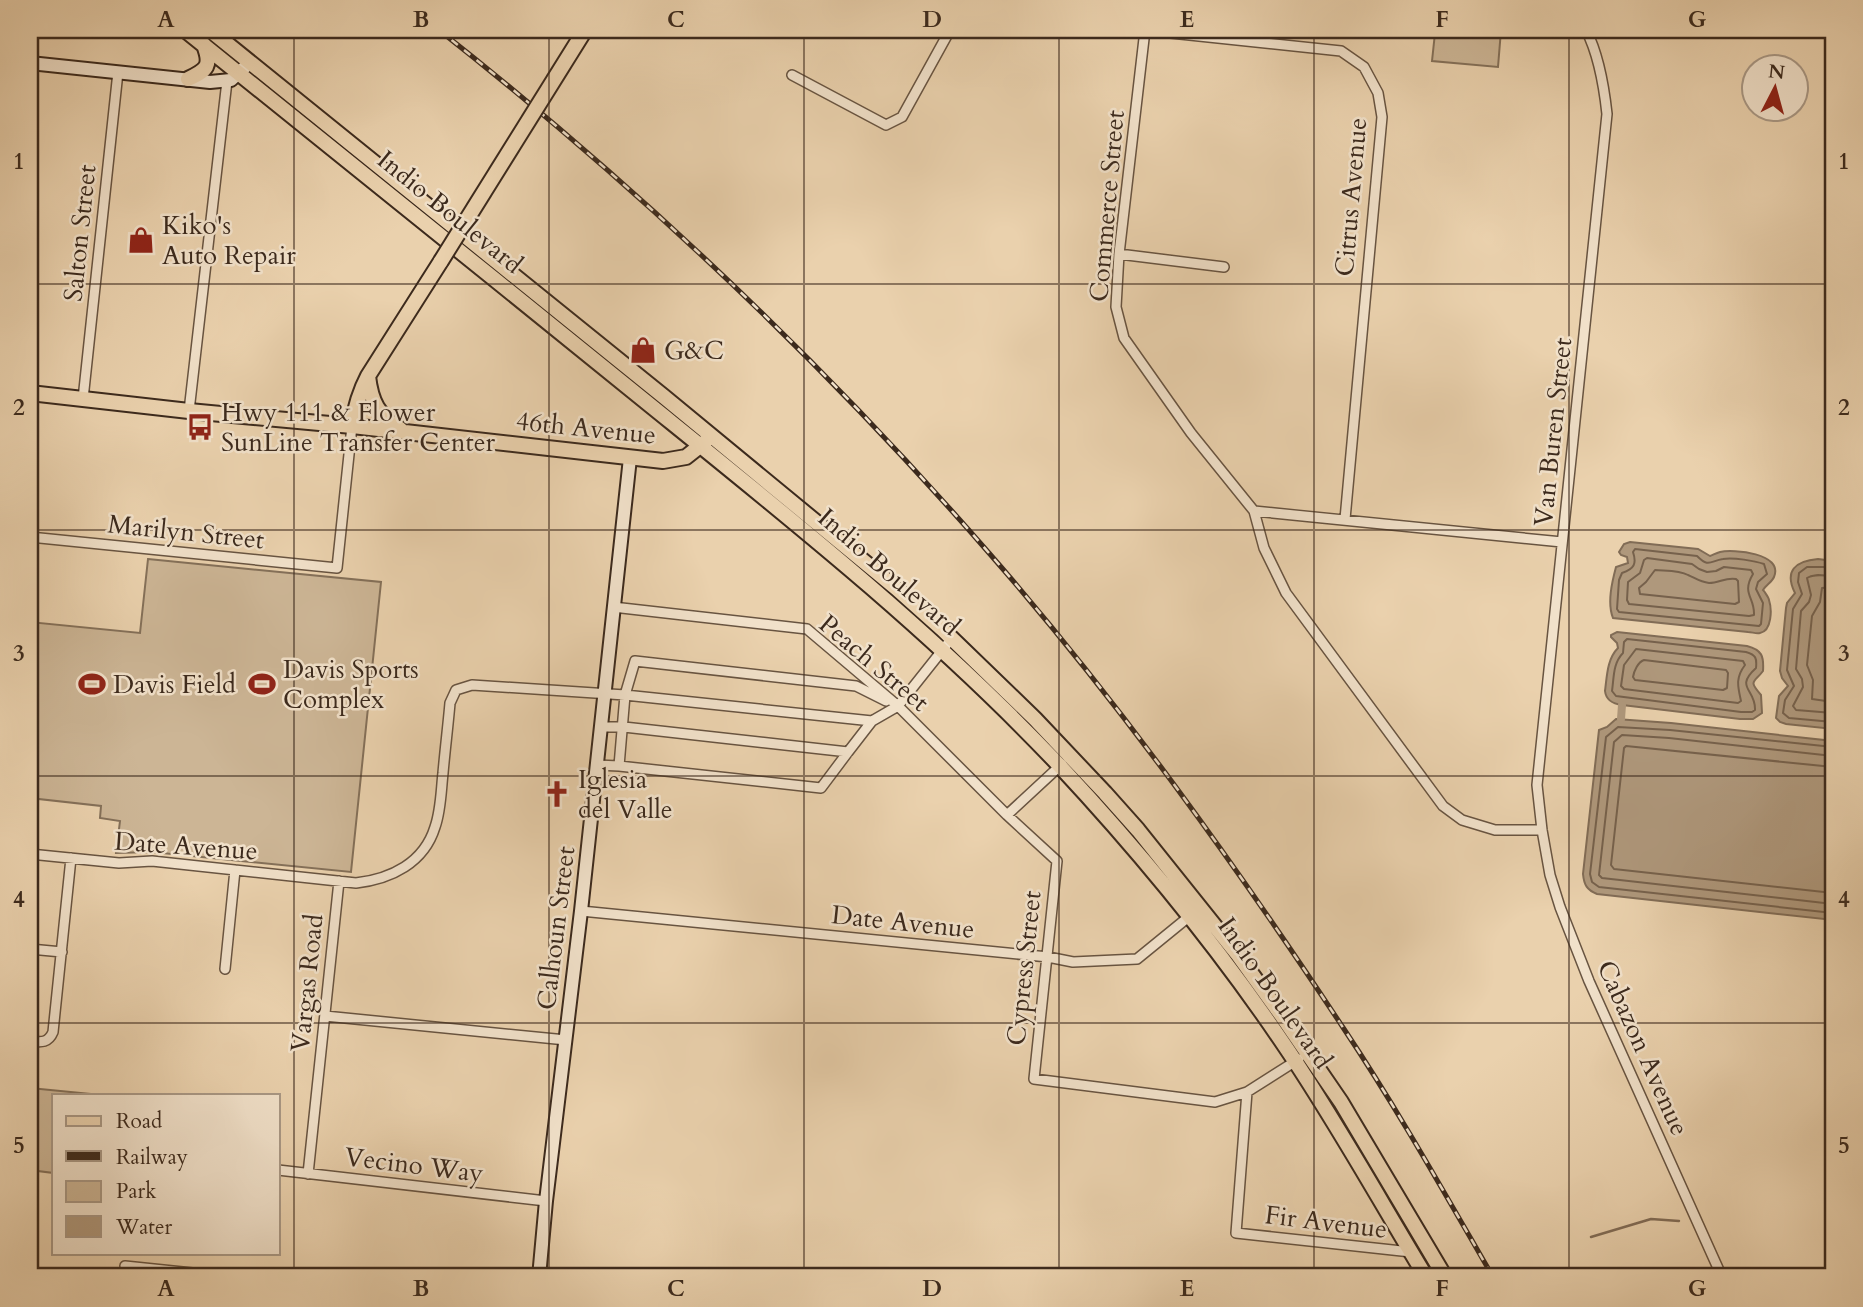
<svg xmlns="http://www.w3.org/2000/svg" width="1863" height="1307" font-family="Cardo,serif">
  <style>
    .green { fill: #ccb595; stroke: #847059; stroke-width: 2 }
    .water { fill: #af987c; stroke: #816c56; stroke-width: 2 }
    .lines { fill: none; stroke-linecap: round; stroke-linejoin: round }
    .shore { stroke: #76614c; stroke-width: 2 }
    .stream { stroke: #816c56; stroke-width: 2.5 }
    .canal { stroke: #af987c; stroke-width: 8 }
    .street-casing { stroke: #685441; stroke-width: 12 }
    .secondary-casing { stroke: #3c2a1d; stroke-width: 16 }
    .primary-casing { stroke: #3c2a1d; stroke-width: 18 }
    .street { stroke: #f1e1ca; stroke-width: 9 }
    .secondary { stroke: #f1e1ca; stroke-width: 12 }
    .primary { stroke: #ead1ad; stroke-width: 14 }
    .rail-casing { stroke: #3c2a1d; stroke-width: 5 }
    .rail { stroke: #f1e1ca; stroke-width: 2.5; stroke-dasharray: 8; stroke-linecap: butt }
    .primary-bridge-casing { stroke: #3c2a1d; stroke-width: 18; stroke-linecap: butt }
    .primary-bridge { stroke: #ead1ad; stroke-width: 14 }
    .grid { fill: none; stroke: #3c2a1d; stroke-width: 2; stroke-opacity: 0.55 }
    .labels { text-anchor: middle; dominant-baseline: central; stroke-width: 5; stroke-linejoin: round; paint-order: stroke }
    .street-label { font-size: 26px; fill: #3c2a1d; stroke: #f1e1ca }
    .poi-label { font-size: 26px; fill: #3c2a1d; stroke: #f1e1ca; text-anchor: start }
    .neatline { fill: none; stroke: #3c2a1d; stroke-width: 2.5 }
    .grid-label { font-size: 23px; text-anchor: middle; font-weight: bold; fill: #3c2a1d }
  </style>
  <rect width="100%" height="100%" fill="#ead1ad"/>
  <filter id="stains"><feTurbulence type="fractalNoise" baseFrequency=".00286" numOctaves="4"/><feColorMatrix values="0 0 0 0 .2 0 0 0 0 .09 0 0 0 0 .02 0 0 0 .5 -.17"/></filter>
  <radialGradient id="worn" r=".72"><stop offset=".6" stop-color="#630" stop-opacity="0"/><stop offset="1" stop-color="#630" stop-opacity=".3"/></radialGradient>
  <path class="green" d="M1439,30H1501L1498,67L1432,61L1435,33Z
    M148,559L381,582L351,872L152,852L116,853L120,821L100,818L101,806L30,798V622L140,633Z
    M30,1088L91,1094L54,1095V1173L30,1170Z"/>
  <path class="water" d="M1630,542L1698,549L1710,556C1713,555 1716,553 1720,552C1733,549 1784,553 1774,577C1772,582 1766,585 1763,590C1764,591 1769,598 1769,600C1772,609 1772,631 1760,633C1756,634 1752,632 1748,632L1613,618C1607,603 1612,582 1616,567L1628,563L1627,557L1621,555L1619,552L1624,544Z
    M1818,559L1833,561V729L1786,724L1780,722L1776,718L1779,696L1788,686L1782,678L1780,671L1786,608L1787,603L1795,593C1784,571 1795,561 1818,559Z
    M1617,632L1747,646C1762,650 1764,656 1763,671C1754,683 1748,680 1761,695L1762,713L1753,719H1740L1622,705C1614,704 1606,700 1605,691C1607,676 1607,659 1618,648L1617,643L1611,637V635Z
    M1616,719L1671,723L1833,741V920L1597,894C1587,890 1584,885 1583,874L1599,730L1607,727Z"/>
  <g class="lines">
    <path class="shore" d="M1635,549L1697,556C1709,568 1710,561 1723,559C1733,557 1755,561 1764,564L1767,574L1758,582L1756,589L1763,603L1761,624L1759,626L1619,612L1617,609L1619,580L1622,573C1634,569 1637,564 1633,552Z
      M1647,558L1692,564L1699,569L1707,572L1716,571L1724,567L1751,570L1753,574C1741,594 1755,597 1754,615L1749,616L1629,604L1627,600L1628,582L1640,573L1644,560Z
      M1833,567H1807L1799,573L1798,582L1802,594L1793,609L1787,670L1794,686L1785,700L1783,713L1789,718L1833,722
      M1655,570C1665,571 1679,570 1688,575C1695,578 1700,582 1709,583C1719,583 1726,577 1736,579L1738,581L1739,602L1735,604L1640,594L1639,588L1646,582Z
      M1833,576C1825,576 1814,573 1807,578L1811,595L1809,602L1801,611L1796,669L1802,679L1803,687L1793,706L1796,710L1833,713
      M1833,587L1822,588L1820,602L1812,616L1807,665L1813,680L1812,699L1833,702
      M1627,639L1746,652C1756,655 1757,658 1756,668C1734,688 1756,689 1755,710L1752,712H1741L1616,696L1612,691C1614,677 1613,663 1623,653L1624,642Z
      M1636,649L1743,661L1745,665C1735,678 1738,687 1741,701L1738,703L1624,689L1621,686L1624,665Z
      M1644,660L1726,670L1728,673L1727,688L1723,690L1635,680L1633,677C1634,671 1638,662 1644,660Z
      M1833,747L1670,730L1618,727L1606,737L1590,874L1592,882L1599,887L1833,913
      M1833,756L1669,738L1622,735L1614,742L1599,875L1602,878L1833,904
      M1833,767L1626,746L1624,748L1611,865L1614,869L1833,893"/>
    <path class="stream" d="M1591,1237L1651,1219L1679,1221
      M1514,1277L1526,1271"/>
    <path class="canal" d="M1621,719L1622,705"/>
    <defs>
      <path id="street" d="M1142,30L1341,51L1364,67L1378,93L1382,117L1345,519
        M1145,30L1119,254L1116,307L1124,338L1191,433L1254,511L1264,548L1286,593L1443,806L1462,820L1495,830H1542
        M1586,30C1599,55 1604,86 1607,114L1537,785L1542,830L1550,875L1560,907L1589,981L1722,1277
        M792,75L886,125L902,117L950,30
        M1119,254L1224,267
        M83,399L118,72
        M189,411L227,81
        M1254,511L1562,542
        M30,537L337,568L352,426
        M613,607L807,629L898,706L1007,815L1057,861L1034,1079L1215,1102L1247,1092L1299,1059
        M601,727H624L848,752L872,721L898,706L952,638
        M848,752L821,788L619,766L625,695L635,661L856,686L886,701
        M597,765L619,766
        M1007,815L1062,764
        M30,854L119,863L152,861L356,883C391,879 424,863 435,827C441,810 441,791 443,773C445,750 448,726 450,703L456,690L472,685L625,695L872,721
        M581,911L1048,957L1073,962L1137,959L1191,915
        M30,949L62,952
        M225,969L235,870
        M325,1016L566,1040
        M30,1041C40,1042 48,1044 53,1032L71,858
        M1247,1092L1236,1233L1411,1252
        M278,1170L546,1201
        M308,1174L339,881
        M125,1266L231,1277"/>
      <path id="secondary" d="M30,63L210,82L231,80L245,67
        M539,1277L546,1201L581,911L630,458"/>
      <path id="primary" d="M185,30C341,154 495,280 650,405C791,519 933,632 1058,764C1141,853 1219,948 1287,1049C1337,1123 1380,1201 1426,1277
        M210,30L663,396L896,588L942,629L1035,719L1105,793L1138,830L1238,955L1282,1016L1341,1102L1445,1277
        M188,79C207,70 212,66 204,45
        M368,376C371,402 378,415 400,429
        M30,393L189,411L352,426L663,461L686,457L705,442
        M352,426C355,408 359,393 368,376L441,261"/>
    </defs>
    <use href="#street" class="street-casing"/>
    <use href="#secondary" class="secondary-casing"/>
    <use href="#primary" class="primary-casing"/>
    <use href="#street" class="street"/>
    <use href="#secondary" class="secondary"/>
    <use href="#primary" class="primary"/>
    <defs>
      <path id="rail" d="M439,30C638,187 823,362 989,553C1119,702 1235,864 1344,1029C1398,1110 1445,1194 1493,1277"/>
    </defs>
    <use href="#rail" class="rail-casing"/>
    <use href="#rail" class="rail"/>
    <defs>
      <path id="primary-bridge" d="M441,261L585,30"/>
    </defs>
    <use href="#primary-bridge" class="primary-bridge-casing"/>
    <use href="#primary-bridge" class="primary-bridge"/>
  </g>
  <path class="grid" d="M294,30V1277M549,30V1277M804,30V1277M1059,30V1277M1314,30V1277M1569,30V1277M30,284H1833M30,530H1833M30,776H1833M30,1023H1833"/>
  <defs>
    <symbol id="shop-bare" viewBox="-9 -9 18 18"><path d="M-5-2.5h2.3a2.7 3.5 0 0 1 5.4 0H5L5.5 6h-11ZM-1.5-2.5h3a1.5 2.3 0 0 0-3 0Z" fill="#8f2418" stroke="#f1e1ca" stroke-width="2.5" paint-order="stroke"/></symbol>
    <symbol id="bus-bare" viewBox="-9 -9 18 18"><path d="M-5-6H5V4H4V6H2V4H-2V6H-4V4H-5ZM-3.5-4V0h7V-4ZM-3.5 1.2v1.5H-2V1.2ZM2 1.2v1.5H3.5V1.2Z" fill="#8f2418" stroke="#f1e1ca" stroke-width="2.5" paint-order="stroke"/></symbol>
    <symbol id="stadium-bare" viewBox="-9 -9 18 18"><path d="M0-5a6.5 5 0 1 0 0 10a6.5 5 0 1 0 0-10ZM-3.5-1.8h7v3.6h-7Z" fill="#8f2418" stroke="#f1e1ca" stroke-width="2.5" paint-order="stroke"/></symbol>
    <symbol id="church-bare" viewBox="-9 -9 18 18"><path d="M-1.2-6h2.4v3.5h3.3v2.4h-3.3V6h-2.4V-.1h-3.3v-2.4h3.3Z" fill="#8f2418" stroke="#f1e1ca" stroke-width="2.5" paint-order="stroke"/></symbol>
  </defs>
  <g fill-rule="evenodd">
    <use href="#shop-bare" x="122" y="221" width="38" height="38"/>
    <use href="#shop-bare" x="624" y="331" width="38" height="38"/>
    <use href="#bus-bare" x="181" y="408" width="38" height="38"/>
    <use href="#stadium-bare" x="73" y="665" width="38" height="38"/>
    <use href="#stadium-bare" x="243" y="665" width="38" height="38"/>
    <use href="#church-bare" x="538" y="775" width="38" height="38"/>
  </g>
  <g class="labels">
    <g class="street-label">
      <text transform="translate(1351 197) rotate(-85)">Citrus Avenue</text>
      <text transform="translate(1107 206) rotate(-85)">Commerce Street</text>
      <text transform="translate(450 212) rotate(39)">Indio Boulevard</text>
      <text transform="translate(80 233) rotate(-84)">Salton Street</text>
      <text transform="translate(586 428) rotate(6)">46th Avenue</text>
      <text transform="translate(1553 432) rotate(-84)">Van Buren Street</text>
      <text transform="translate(186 532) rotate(6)">Marilyn Street</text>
      <text transform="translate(889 572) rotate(41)">Indio Boulevard</text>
      <text transform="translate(874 663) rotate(40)">Peach Street</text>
      <text transform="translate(186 846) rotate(4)">Date Avenue</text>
      <text transform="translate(903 922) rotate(6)">Date Avenue</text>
      <text transform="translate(556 928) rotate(-83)">Calhoun Street</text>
      <text transform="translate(1024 968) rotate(-84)">Cypress Street</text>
      <text transform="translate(307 983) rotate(-84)">Vargas Road</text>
      <text transform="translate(1275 993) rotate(55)">Indio Boulevard</text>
      <text transform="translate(1643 1048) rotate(66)">Cabazon Avenue</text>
      <text transform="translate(414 1165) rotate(7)">Vecino Way</text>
      <text transform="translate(1326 1222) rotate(7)">Fir Avenue</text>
    </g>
    <g class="poi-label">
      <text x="162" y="225">Kiko's<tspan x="162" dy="30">Auto Repair</tspan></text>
      <text x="664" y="350">G&amp;C</text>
      <text x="221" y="412">Hwy 111 &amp; Flower<tspan x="221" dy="30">SunLine Transfer Center</tspan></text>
      <text x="283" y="669">Davis Sports<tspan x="283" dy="30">Complex</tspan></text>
      <text x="113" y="684">Davis Field</text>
      <text x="578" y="779">Iglesia<tspan x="578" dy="30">del Valle</tspan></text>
    </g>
  </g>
  <rect width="1863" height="1307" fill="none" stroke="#ead1ad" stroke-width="77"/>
  <rect x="52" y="1094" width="228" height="161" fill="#f1e1ca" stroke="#a99885" stroke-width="2"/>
  <rect x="66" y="1116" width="35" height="10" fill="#ead1ad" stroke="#a99885" stroke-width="2"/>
  <text x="116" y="1128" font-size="21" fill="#3c2a1d">Road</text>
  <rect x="66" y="1151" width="35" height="10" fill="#3c2a1d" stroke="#a99885" stroke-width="2"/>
  <text x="116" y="1164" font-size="21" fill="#3c2a1d">Railway</text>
  <rect x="66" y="1181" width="35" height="21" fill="#ccb595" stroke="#a99885" stroke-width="2"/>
  <text x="116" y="1198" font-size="21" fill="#3c2a1d">Park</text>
  <rect x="66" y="1216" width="35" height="21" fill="#af987c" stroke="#a99885" stroke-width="2"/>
  <text x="116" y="1234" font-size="21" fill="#3c2a1d">Water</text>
  <g transform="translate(1775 88) rotate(6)"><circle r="33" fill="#f1e1ca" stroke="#a99885" stroke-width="2"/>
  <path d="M0-5L12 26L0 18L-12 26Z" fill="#8f2418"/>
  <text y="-10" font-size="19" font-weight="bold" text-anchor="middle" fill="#3c2a1d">N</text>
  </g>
  <rect x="38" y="38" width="1787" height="1230" class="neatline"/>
  <g class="grid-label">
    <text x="166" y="27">A</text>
    <text x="421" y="27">B</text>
    <text x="676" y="27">C</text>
    <text x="932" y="27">D</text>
    <text x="1187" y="27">E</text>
    <text x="1442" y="27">F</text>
    <text x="1697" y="27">G</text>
    <text x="19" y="169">1</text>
    <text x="1844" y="169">1</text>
    <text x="19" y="415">2</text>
    <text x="1844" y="415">2</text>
    <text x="19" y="661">3</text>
    <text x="1844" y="661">3</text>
    <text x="19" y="907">4</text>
    <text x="1844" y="907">4</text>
    <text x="19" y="1153">5</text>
    <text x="1844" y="1153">5</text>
    <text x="166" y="1296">A</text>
    <text x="421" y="1296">B</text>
    <text x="676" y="1296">C</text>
    <text x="932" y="1296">D</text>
    <text x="1187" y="1296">E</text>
    <text x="1442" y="1296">F</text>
    <text x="1697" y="1296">G</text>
  </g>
  <rect width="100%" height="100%" filter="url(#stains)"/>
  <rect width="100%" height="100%" fill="url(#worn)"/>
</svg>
